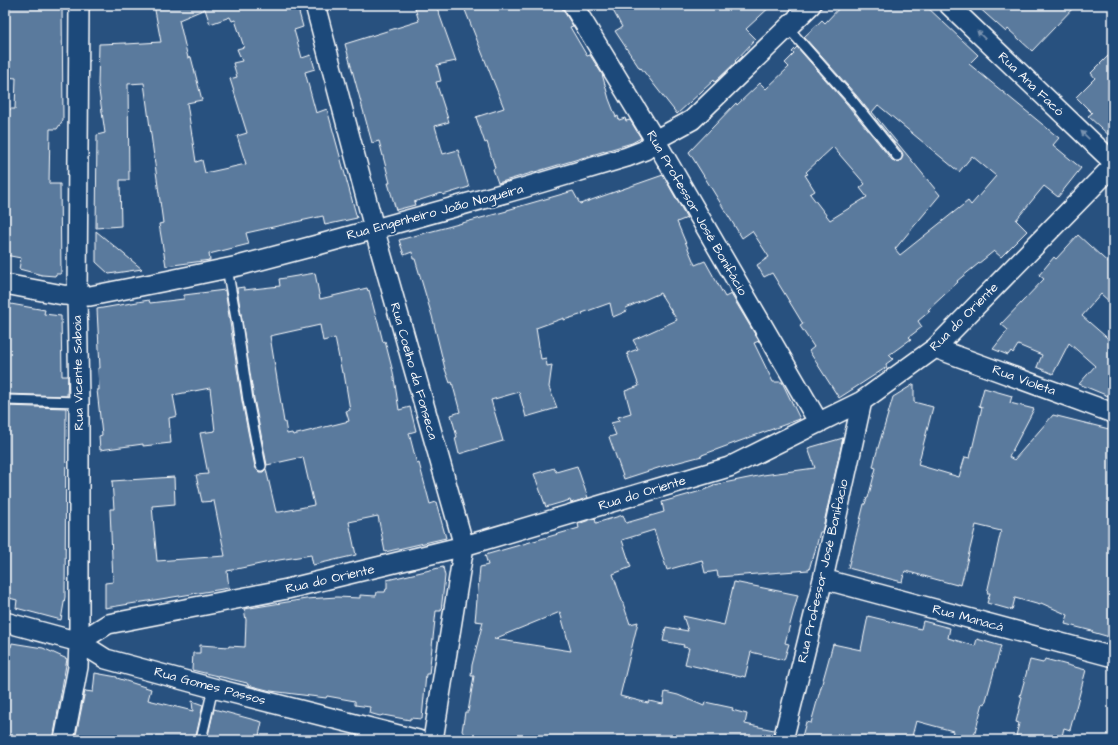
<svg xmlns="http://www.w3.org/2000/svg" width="1118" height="745" font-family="'Architects Daughter',sans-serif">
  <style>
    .building { fill: #5a7a9d; stroke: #fff; fill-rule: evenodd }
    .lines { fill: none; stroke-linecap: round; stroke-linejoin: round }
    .lane-casing { stroke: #fff; stroke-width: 12 }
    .street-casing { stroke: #fff; stroke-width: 22 }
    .lane { stroke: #1f4a7a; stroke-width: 9 }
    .street { stroke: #1f4a7a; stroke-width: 19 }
    .oneway { fill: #7992af }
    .labels { text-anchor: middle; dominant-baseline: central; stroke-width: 4; stroke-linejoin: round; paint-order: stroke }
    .street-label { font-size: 13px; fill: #fff; stroke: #1f4a7a }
  </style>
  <rect width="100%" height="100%" fill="#28517f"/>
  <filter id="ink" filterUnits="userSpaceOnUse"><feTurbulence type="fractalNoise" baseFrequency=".025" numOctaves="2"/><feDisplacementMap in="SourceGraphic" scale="8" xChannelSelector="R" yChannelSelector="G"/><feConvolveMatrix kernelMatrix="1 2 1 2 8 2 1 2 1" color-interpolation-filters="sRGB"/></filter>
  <g filter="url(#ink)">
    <path class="building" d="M6,5H62L63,120L57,129H50L49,184H60L61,274H56L55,276L42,275L19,269L21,258L5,255V109H15L16,78L5,77Z
      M154,5H297L303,27L294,30L302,58L311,55L315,69L305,72L316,113L327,109L357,218L325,225L323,216L246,233L249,244L209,254L210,260L166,266L159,224L163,223L144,83L128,84L129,180H120L121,226L96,228L97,135L105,133L98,84L99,44L126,43V44L161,42ZM205,9L210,24L230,17L232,21L235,20L244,47L237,49L242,61L233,63L237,77L230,79L247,133L237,136L246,164L205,173L202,160L196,162L187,103L202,100L191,57L188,58L179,20Z
      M414,5H436L456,61L437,65L441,81L436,82L449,122L435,126L443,154L458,150L469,187L443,195L442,193L414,202L415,205L396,210L388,183H390L379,141L372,143L345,44L419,21Z
      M463,5H560L573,26L570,27L587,56L590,55L602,74L609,99L616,117L618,116L619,120L625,118L626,121L630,120L641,138L632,143L498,183L493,169L495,168L487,142L485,143L476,117L504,108Z
      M610,5H772L746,29L756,39L735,61L736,62L715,82L714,80L677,114L641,68L640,69L615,31L622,27Z
      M842,5H925L978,55L969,64L1059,138L1053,145L1081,168L1058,197L1044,186L1016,220L1027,231L1001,257L994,251L957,281L958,282L928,310L930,311L918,321L922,327L909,337L911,339L889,355L893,359L886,364L887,367L839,398L809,351L814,347L800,326L803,324L772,273L764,277L757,265L769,257L752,231L742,238L689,152L736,103L737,105L760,83L766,89L789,67L785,63L794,54L792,52L797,47L846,103L892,160L898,162L901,160L903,155L902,152L856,95L804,37L822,20L825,23ZM878,105L959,172L972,156L996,176L971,205L968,201L900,255L895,249L940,195L872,112ZM833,147L865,184L860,188L867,197L830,220L810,194L815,191L805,175L808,174L806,172Z
      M976,5H1076L1032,51L1008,29L1006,32Z
      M1113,51V139L1088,116L1092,113L1076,97L1095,78L1091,73Z
      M663,175L687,218L677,222L695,265L705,261L725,297L731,294L759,341L754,343L773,382H782L800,419L702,455V456L664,466L624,479L609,437L616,435L611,423L619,421L618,417L631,413L625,391L639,386L627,353L638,349L633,340L677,320L660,293L626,308L627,311L613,317L610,303L582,313L583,314L564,320V318L536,328L541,359L546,358L547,366L552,365L549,387L557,408L526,417L519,392L491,400L503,441L459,454L455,438L457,437L451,415L460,412L452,382L450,383L445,369L432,316L415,259H413L412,252L404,255L399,240L507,211V210L573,191L580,204Z
      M96,231L142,269L109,274L96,262Z
      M1078,235L1113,267V305L1101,294L1082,316L1113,343V398L1079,384L1095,366L1069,343L1053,374L1037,367L1042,355L1018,345L1013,353L1011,351L1008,355L993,349L1008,330L1001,324L1044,279L1039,275L1054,257L1056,259Z
      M315,273L320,299L367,288L368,291L369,290L375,313L378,322L383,342L385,341L393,372L399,410L410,407L416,431L409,433L417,464L419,463L430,504L436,502L446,538L385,552L378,516L349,522L356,555L313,565L311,555L279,560L227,571L229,588L105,608V583L113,582L110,509H114L112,481L174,477L175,504L152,506L157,561L225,556L214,501L202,502L196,475L208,474L200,433L215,431L210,388L173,395L177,416L169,418L171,443L143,446V444L100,450L99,436L102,435L97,390H99L98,368H100L97,309L149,300L150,303L184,299V295L225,290L242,401L255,467L259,472H263L266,469L276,512H280L314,505L303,457L267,465L254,399L237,288L244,287V290L280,286L279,279ZM320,325L323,341L335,338L342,373H344L350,410L346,411L349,421L293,435L292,433L287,434L285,422H284L270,336Z
      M5,303L45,310L44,314L61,316L62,376H68L67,396L5,394Z
      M914,384V402L933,407L918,465L959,477L965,457L970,458L982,407L979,406L984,388L1012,396L1010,403L1034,409L1009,457L1014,460L1053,415L1113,430V638L1092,632V631L1065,624L1068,615L1041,603L1040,605L1015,598L1012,610L987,603L990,593H987L1001,531L976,525L961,585L957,584V585L905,571L902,582L848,568L864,504H865L867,498H868L876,468L873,467L875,458L893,397Z
      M5,406L66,408L65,597L61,620L16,608L17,600L5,597Z
      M843,438L822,532H820L813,559H812L809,570L718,577L717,571L705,573L702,560L667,570L654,530L622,540L631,567L613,574L630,624L638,622L620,696L648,703L649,701L663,704L665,692L678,695L704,706L705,702L733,708L732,710L747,714L745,724L774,730L772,740H478L466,737L462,731L465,712H468L474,676H471L472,665L483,622L475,621L480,567L488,565L485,555L579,528L578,524L595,518L596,523L623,515L626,523L664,512L662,502L701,491L714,486V485L763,475L815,468L808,448ZM560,612L571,651L494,639Z
      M577,466L588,498L571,503L570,500L546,507L534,474L554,468L556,472Z
      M443,567L445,576L441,611H436L429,674H426L422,719L410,718V720L383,715L380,716L369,713L370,707L355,705V701L327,696L326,698L271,691L248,685L247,683L192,670L193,653H200V645L229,647V646L245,647L246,620L244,609L306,599L337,597L360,598V595L376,596L377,592H385L386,589H387V580Z
      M734,582L798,595L785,643L789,644L784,660L751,652L745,677L742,676L741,677L685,664L689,648L683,647L684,645L663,641L666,627L688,631L683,616L724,625Z
      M868,616L921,629L923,621L950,628L948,638L975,646L977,639L1001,646L985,704L983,703L973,740H951L953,731L916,721L911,740H801L806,722L811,723L833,644L861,650Z
      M12,643L43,648L67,659L53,740H5V647H11Z
      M1045,659L1086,670L1070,730L1064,728L1061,740H1032L1016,736L1019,723L1016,722L1022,697L1020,696L1030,660L1043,663Z
      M95,673L117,677V678L151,689L148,700L193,711L192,701L203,705L195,740H75L85,691L93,692Z
      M214,709L262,722L258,740H207Z"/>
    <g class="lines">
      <defs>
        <path id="lane" d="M788,28L851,99L897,156
          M227,268L237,324L248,400L261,466
          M5,400L79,402
          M201,740L213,688"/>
        <path id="street" d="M315,5L374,228L464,546L433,740
          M573,5L655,140L819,423
          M949,5L1113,162
          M5,284L63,295L90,296L161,282L238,266L321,244L523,188L627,157L645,150L655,140L692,120L811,5
          M935,348L1113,413
          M823,579L1113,657
          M5,622L79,642L106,659L213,688L418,740
          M79,642L108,624L287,589L464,546L729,467L862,401L935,348L1113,166
          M64,740L78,667L79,642V402L77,296L79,5
          M783,740L823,579L862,401"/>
      </defs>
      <use href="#lane" class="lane-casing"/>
      <use href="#street" class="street-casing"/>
      <use href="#lane" class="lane"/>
      <use href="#street" class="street"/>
    </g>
    <defs><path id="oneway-solid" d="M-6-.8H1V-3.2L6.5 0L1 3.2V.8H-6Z"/></defs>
    <g class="oneway">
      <use href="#oneway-solid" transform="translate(981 35) rotate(-136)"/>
      <use href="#oneway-solid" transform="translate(1085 135) rotate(-136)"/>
    </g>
  </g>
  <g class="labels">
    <g class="street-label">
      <text transform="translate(1031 84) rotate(44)">Rua Ana Facó</text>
      <text transform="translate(435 212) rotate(-15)">Rua Engenheiro João Nogueira</text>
      <text transform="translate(697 213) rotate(60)">Rua Professor José Bonifácio</text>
      <text transform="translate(964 317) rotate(-45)">Rua do Oriente</text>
      <text transform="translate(414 371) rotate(74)">Rua Coelho da Fonseca</text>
      <text transform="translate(78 373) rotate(-91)">Rua Vicente Saboia</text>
      <text transform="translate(1024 380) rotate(20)">Rua Violeta</text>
      <text transform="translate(642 493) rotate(-17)">Rua do Oriente</text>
      <text transform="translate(823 571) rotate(-77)">Rua Professor José Bonifácio</text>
      <text transform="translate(330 579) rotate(-13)">Rua do Oriente</text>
      <text transform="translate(968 618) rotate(15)">Rua Manacá</text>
      <text transform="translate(210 686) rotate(15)">Rua Gomes Passos</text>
    </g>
  </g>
  <rect width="1118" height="745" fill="none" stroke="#1f4a7a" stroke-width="20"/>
  <rect x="10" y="10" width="1098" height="725" fill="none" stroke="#fff" stroke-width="1.5" filter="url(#ink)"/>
</svg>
